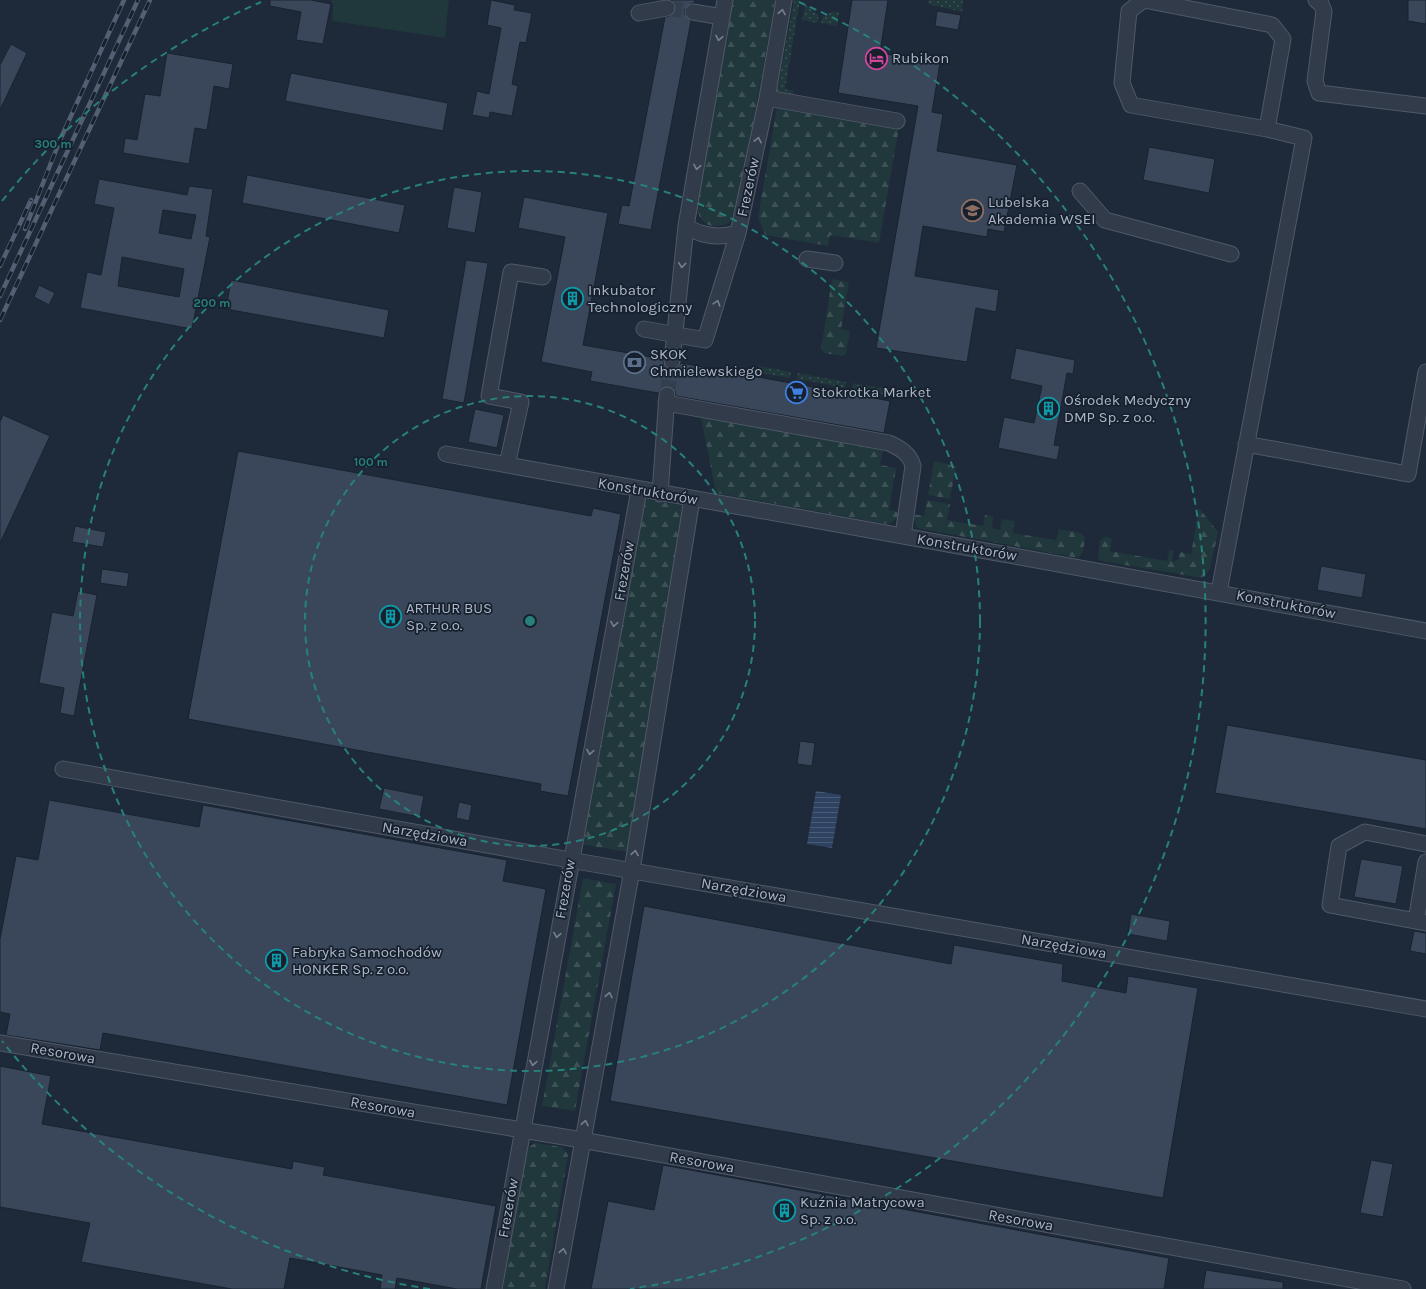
<svg xmlns="http://www.w3.org/2000/svg" width="1426" height="1289" font-family="Karla,sans-serif">
  <style>
    .grass { fill: url(#grass-dots) }
    .forest { fill: url(#forest-firs) }
    .park { fill: #20373b }
    .water { fill: url(#water-rules) }
    .building { fill: #3a475a; stroke: #192330; fill-rule: evenodd }
    .lines { fill: none; stroke-linecap: round; stroke-linejoin: round }
    .minor-tunnel { stroke: #333e4f; stroke-width: 15; stroke-dasharray: 15 8; stroke-linecap: butt }
    .minor-casing { stroke: #4f5968; stroke-width: 17 }
    .minor { stroke: #323b4a; stroke-width: 15 }
    .rail-casing { stroke: #535f72; stroke-width: 4.5 }
    .rail { stroke: #17212e; stroke-width: 3; stroke-dasharray: 9; stroke-linecap: butt }
    .oneway { stroke: #757f8f }
    .ring { fill: none; stroke: #27807b; stroke-width: 2; stroke-dasharray: 7 5 }
    .labels { text-anchor: middle; dominant-baseline: central; stroke-width: 3.5; stroke-linejoin: round; paint-order: stroke }
    .poi-label { font-size: 15px; fill: #acb6c7; stroke: #17212e; text-anchor: start }
    .street-label { font-size: 15px; fill: #acb6c7; stroke: #17212e }
    .centre { fill: #27807b; stroke: #17212e; stroke-width: 2 }
    .ring-label { font-size: 12px; text-anchor: middle; font-weight: bold; fill: #27807b; stroke: #17212e; stroke-width: 3.5; stroke-linejoin: round; paint-order: stroke }
  </style>
  <defs>
    <pattern id="grass-dots" width="8" height="8" patternUnits="userSpaceOnUse"><rect width="8" height="8" fill="#20373b"/><path d="M2 2h.1M6 6h.1" fill="none" stroke="#3e5256" stroke-width="1.8" stroke-linecap="round"/></pattern>
    <pattern id="forest-firs" width="22" height="20" patternUnits="userSpaceOnUse"><rect width="22" height="20" fill="#20373b"/><path d="M5 1l3.5 6h-7zM16 11l3.5 6h-7z" fill="#3e5256"/></pattern>
    <pattern id="water-rules" width="6" height="5" patternUnits="userSpaceOnUse"><rect width="6" height="5" fill="#2e4261"/><path d="M0 2.5h6" fill="none" stroke="#4a5b76"/></pattern>
  </defs>
  <rect width="100%" height="100%" fill="#1e293a"/>
  <path class="grass" d="M794,0H800L785,89L794,91L793,95L777,92Z
    M929,0H963L962,12L928,4Z
    M805,5L813,7L814,12L819,15L817,23L802,20Z
    M832,11L839,12L837,26L821,23L823,16L827,15Z
    M759,366L791,372L790,378L761,373Z
    M798,373L846,382L845,388L797,379Z
    M853,383L888,389L892,396L852,389Z"/>
  <path class="forest" d="M733,0H775L738,209L729,223C714,230 700,226 697,208Z
    M777,107L899,127L879,243L830,235L828,246L765,235L758,217Z
    M832,279L849,282L841,329L850,331L846,354L842,356L824,353L821,349Z
    M700,413L884,446L880,465L896,468L889,510L900,512C898,518 894,522 887,524L716,493Z
    M934,461L956,466L950,499L928,495Z
    M644,499L685,506L627,852L580,844Z
    M927,500L950,504L947,520L983,526L985,515L993,516L992,528L1000,530L1002,519L1015,521L1013,533L1056,540L1059,529L1081,533L1085,538L1083,552L1078,558L917,528L912,514L924,516Z
    M1199,508L1218,532L1210,569L1202,578L1101,561L1098,558L1100,540L1105,537L1112,538L1110,551L1167,561L1169,550L1174,551L1172,562L1178,560L1180,552L1191,554Z
    M583,878L616,884L575,1111L542,1106Z
    M535,1143L562,1147L568,1155L545,1289H503L526,1149Z"/>
  <path class="park" d="M331,0H449L445,38L332,21L333,5Z"/>
  <path class="water" d="M816,791L841,795L832,848L807,844Z"/>
  <path class="building" d="M270,0H311L331,4L323,44L296,40L301,12L270,6Z
    M491,0L515,5L514,10L532,13L526,43L520,42L512,84L518,86L512,116L490,112L489,118L472,115L477,91L489,94L501,28L487,25Z
    M671,0H695L694,3L690,4L684,10L685,15L691,21L651,230L618,224L622,205L629,206L665,17L672,15L676,11V6Z
    M852,0H888L880,53L940,63L932,112L943,114L937,151L1017,165L1004,232L988,229L987,237L923,226L915,276L999,290L996,312L976,308L967,362L876,348L918,106L838,93Z
    M1408,0H1426V24L1408,21Z
    M937,11L961,15L958,30L935,26Z
    M11,44L27,53L0,110V65Z
    M167,53L233,64L229,89L214,86L207,130L195,128L189,164L123,153L125,138L137,140L145,94L160,96Z
    M291,73L448,103L443,131L285,101Z
    M1149,147L1215,159L1209,193L1143,180Z
    M247,175L405,205L399,233L242,203Z
    M99,179L187,195L189,186L213,189L206,236L210,237L192,329L80,308L87,272L101,275L114,208L94,204ZM163,210L196,215L191,239L159,233ZM122,257L184,269L179,297L118,286Z
    M454,187L482,192L475,233L447,228Z
    M524,197L608,213L583,345L663,359L664,365L671,370L676,369L681,363L890,401L884,433L676,396L675,391L668,386L663,387L658,393L590,381L592,372L541,362L565,237L518,228Z
    M466,260L488,263L464,403L442,399Z
    M231,280L389,310L384,338L226,309Z
    M39,285L55,293L49,305L34,297Z
    M1016,348L1075,360L1073,374L1067,373L1054,445L1060,446L1057,460L998,448L1004,417L1034,423L1042,386L1010,379Z
    M475,409L504,415L497,448L468,442Z
    M3,415L50,436L0,543V422Z
    M238,451L591,516L593,508L621,514L568,796L540,791L541,784L188,719Z
    M75,526L106,532L103,547L72,542Z
    M1321,566L1366,574L1362,598L1317,590Z
    M102,569L129,573L127,587L100,583Z
    M78,591L97,595L74,716L60,713L64,688L39,683L52,612L73,616Z
    M1227,725L1426,760V829L1215,793Z
    M800,741L815,743L812,766L797,764Z
    M384,788L424,796L420,817L379,809Z
    M49,800L199,827L203,805L507,860L503,881L546,889L507,1105L103,1033L100,1050L6,1035L10,1014L0,1012V939L16,856L38,860Z
    M459,802L472,805L469,821L456,818Z
    M1361,859L1403,866L1396,904L1354,897Z
    M644,906L951,964L954,945L1063,964L1062,981L1126,993L1128,976L1198,988L1163,1198L610,1101Z
    M1131,914L1170,921L1167,941L1128,934Z
    M1414,931L1426,933V954L1410,951Z
    M0,1066L51,1076L42,1124L292,1169L293,1161L325,1167L323,1175L496,1206L481,1289H457L397,1278L395,1289H380L382,1275L290,1258L284,1289H232L81,1262L90,1223L0,1207Z
    M1371,1160L1393,1164L1383,1217L1360,1213Z
    M663,1165L1169,1258L1164,1289H591L608,1201L654,1210Z
    M1206,1270L1283,1282V1289H1203Z"/>
  <g class="lines">
    <path class="minor-tunnel" d="M667,8L693,12
      M667,395L672,361"/>
    <defs>
      <path id="minor" d="M1316,0L1321,4L1324,11L1315,81L1319,93L1426,106
        M693,12L722,17
        M639,13L667,8
        M767,98L897,121
        M1080,191L1105,220L1231,254
        M686,226C702,237 720,238 738,233
        M807,259L835,263
        M644,329L705,340L738,233L767,98L784,0
        M672,361L686,226L725,0
        M666,403L889,443C900,448 910,454 913,466L903,536
        M1246,444L1408,474L1426,372
        M446,454C772,515 1100,569 1426,631
        M507,465L521,402L489,396L511,272L543,277
        M660,494L667,395
        M1219,592L1304,138L1267,129L1131,105L1122,83L1129,11L1144,0L1272,25L1283,39L1267,129
        M63,769L570,860L1426,1009
        M1426,844L1365,832L1339,846L1330,905L1426,923
        M1416,921L1426,862
        M0,1043L582,1140L1403,1289
        M494,1289L639,490
        M556,1289L632,870L692,499"/>
    </defs>
    <use href="#minor" class="minor-casing"/>
    <use href="#minor" class="minor"/>
    <defs>
      <path id="rail" d="M25,229L60,140L124,0
        M0,266L31,200
        M0,296L138,0
        M0,320L150,0"/>
    </defs>
    <use href="#rail" class="rail-casing"/>
    <use href="#rail" class="rail"/>
  </g>
  <defs><path id="oneway-chevron" d="M-2-3.5L2.5 0L-2 3.5" fill="none" stroke-width="1.6" stroke-linecap="round" stroke-linejoin="round"/></defs>
  <g class="oneway">
    <use href="#oneway-chevron" transform="translate(782 12) rotate(-80)"/>
    <use href="#oneway-chevron" transform="translate(719 38) rotate(100)"/>
    <use href="#oneway-chevron" transform="translate(758 140) rotate(-78)"/>
    <use href="#oneway-chevron" transform="translate(697 167) rotate(100)"/>
    <use href="#oneway-chevron" transform="translate(682 265) rotate(96)"/>
    <use href="#oneway-chevron" transform="translate(717 303) rotate(-73)"/>
    <use href="#oneway-chevron" transform="translate(614 624) rotate(100)"/>
    <use href="#oneway-chevron" transform="translate(590 752) rotate(100)"/>
    <use href="#oneway-chevron" transform="translate(635 853) rotate(-81)"/>
    <use href="#oneway-chevron" transform="translate(557 935) rotate(100)"/>
    <use href="#oneway-chevron" transform="translate(609 995) rotate(-79)"/>
    <use href="#oneway-chevron" transform="translate(533 1063) rotate(100)"/>
    <use href="#oneway-chevron" transform="translate(585 1123) rotate(-79)"/>
    <use href="#oneway-chevron" transform="translate(563 1251) rotate(-80)"/>
  </g>
  <g class="ring">
    <circle cx="530" cy="621" r="225"/>
    <circle cx="530" cy="621" r="450"/>
    <path d="M430 1289A675 675 0 0 1 2 1041M2 201A675 675 0 0 1 261 2M799 2A675 675 0 0 1 630 1289"/>
  </g>
  <defs>
    <symbol id="hotel-ring" viewBox="-11 -11 22 22"><circle r="9.5" fill="#17212e" stroke="#d1479c" stroke-width="1.5"/><path d="M-6-4.5h1.5V1H6V5H4.5V3h-9V5H-6ZM-4 0a1.8 1.8 0 1 1 3.6 0ZM.5 0V-2.5h3Q6-2.5 6 0Z" fill="#d1479c"/></symbol>
    <symbol id="university-ring" viewBox="-11 -11 22 22"><circle r="9.5" fill="#17212e" stroke="#8d6e63" stroke-width="1.5"/><path d="M0-5L7-2L0 1L-7-2ZM-4 1L0 2.5L4 1V4Q0 6-4 4Z" fill="#8d6e63"/></symbol>
    <symbol id="building-ring" viewBox="-11 -11 22 22"><circle r="9.5" fill="#17212e" stroke="#0f9aa8" stroke-width="1.5"/><path d="M-4-6H4V6H1V3H-1V6H-4ZM-2.5-4.3h1.7v1.8h-1.7ZM.8-4.3h1.7v1.8H.8ZM-2.5-1h1.7V.8h-1.7ZM.8-1h1.7V.8H.8Z" fill="#0f9aa8"/></symbol>
    <symbol id="bank-ring" viewBox="-11 -11 22 22"><circle r="9.5" fill="#17212e" stroke="#5c6f8a" stroke-width="1.5"/><path d="M-6-4H6V4H-6ZM0-2.3a2.3 2.3 0 1 0 0 4.6a2.3 2.3 0 1 0 0-4.6Z" fill="#5c6f8a"/></symbol>
    <symbol id="supermarket-ring" viewBox="-11 -11 22 22"><circle r="9.5" fill="#17212e" stroke="#3f7fe0" stroke-width="1.5"/><path d="M-6-5.5h2.5l.6 2H6L4.5 2H-2.5L-4.4-4H-6ZM-1.5 3.2a1.3 1.3 0 1 0 .1 0ZM3 3.2a1.3 1.3 0 1 0 .1 0Z" fill="#3f7fe0"/></symbol>
  </defs>
  <g fill-rule="evenodd">
    <use href="#hotel-ring" x="864" y="46" width="25" height="25"/>
    <use href="#university-ring" x="960" y="198" width="25" height="25"/>
    <use href="#building-ring" x="560" y="286" width="25" height="25"/>
    <use href="#bank-ring" x="622" y="350" width="25" height="25"/>
    <use href="#supermarket-ring" x="784" y="380" width="25" height="25"/>
    <use href="#building-ring" x="1036" y="396" width="25" height="25"/>
    <use href="#building-ring" x="378" y="604" width="25" height="25"/>
    <use href="#building-ring" x="264" y="948" width="25" height="25"/>
    <use href="#building-ring" x="772" y="1198" width="25" height="25"/>
  </g>
  <g class="labels">
    <g class="poi-label">
      <text x="892" y="58">Rubikon</text>
      <text x="988" y="202">Lubelska<tspan x="988" dy="17">Akademia WSEI</tspan></text>
      <text x="588" y="290">Inkubator<tspan x="588" dy="17">Technologiczny</tspan></text>
      <text x="650" y="354">SKOK<tspan x="650" dy="17">Chmielewskiego</tspan></text>
      <text x="812" y="392">Stokrotka Market</text>
      <text x="1064" y="400">Ośrodek Medyczny<tspan x="1064" dy="17">DMP Sp. z o.o.</tspan></text>
      <text x="406" y="608">ARTHUR BUS<tspan x="406" dy="17">Sp. z o.o.</tspan></text>
      <text x="292" y="952">Fabryka Samochodów<tspan x="292" dy="17">HONKER Sp. z o.o.</tspan></text>
      <text x="800" y="1202">Kuźnia Matrycowa<tspan x="800" dy="17">Sp. z o.o.</tspan></text>
    </g>
    <g class="street-label">
      <text transform="translate(748 187) rotate(-78)">Frezerów</text>
      <text transform="translate(648 491) rotate(10)">Konstruktorów</text>
      <text transform="translate(967 547) rotate(10)">Konstruktorów</text>
      <text transform="translate(624 571) rotate(-80)">Frezerów</text>
      <text transform="translate(1286 604) rotate(11)">Konstruktorów</text>
      <text transform="translate(425 834) rotate(10)">Narzędziowa</text>
      <text transform="translate(565 889) rotate(-80)">Frezerów</text>
      <text transform="translate(744 890) rotate(10)">Narzędziowa</text>
      <text transform="translate(1064 946) rotate(10)">Narzędziowa</text>
      <text transform="translate(63 1053) rotate(10)">Resorowa</text>
      <text transform="translate(383 1107) rotate(10)">Resorowa</text>
      <text transform="translate(702 1162) rotate(10)">Resorowa</text>
      <text transform="translate(508 1208) rotate(-80)">Frezerów</text>
      <text transform="translate(1021 1220) rotate(10)">Resorowa</text>
    </g>
  </g>
  <circle cx="530" cy="621" r="6" class="centre"/>
  <g class="ring-label">
    <text x="53" y="148">300 m</text>
    <text x="212" y="307">200 m</text>
    <text x="371" y="466">100 m</text>
  </g>
</svg>
